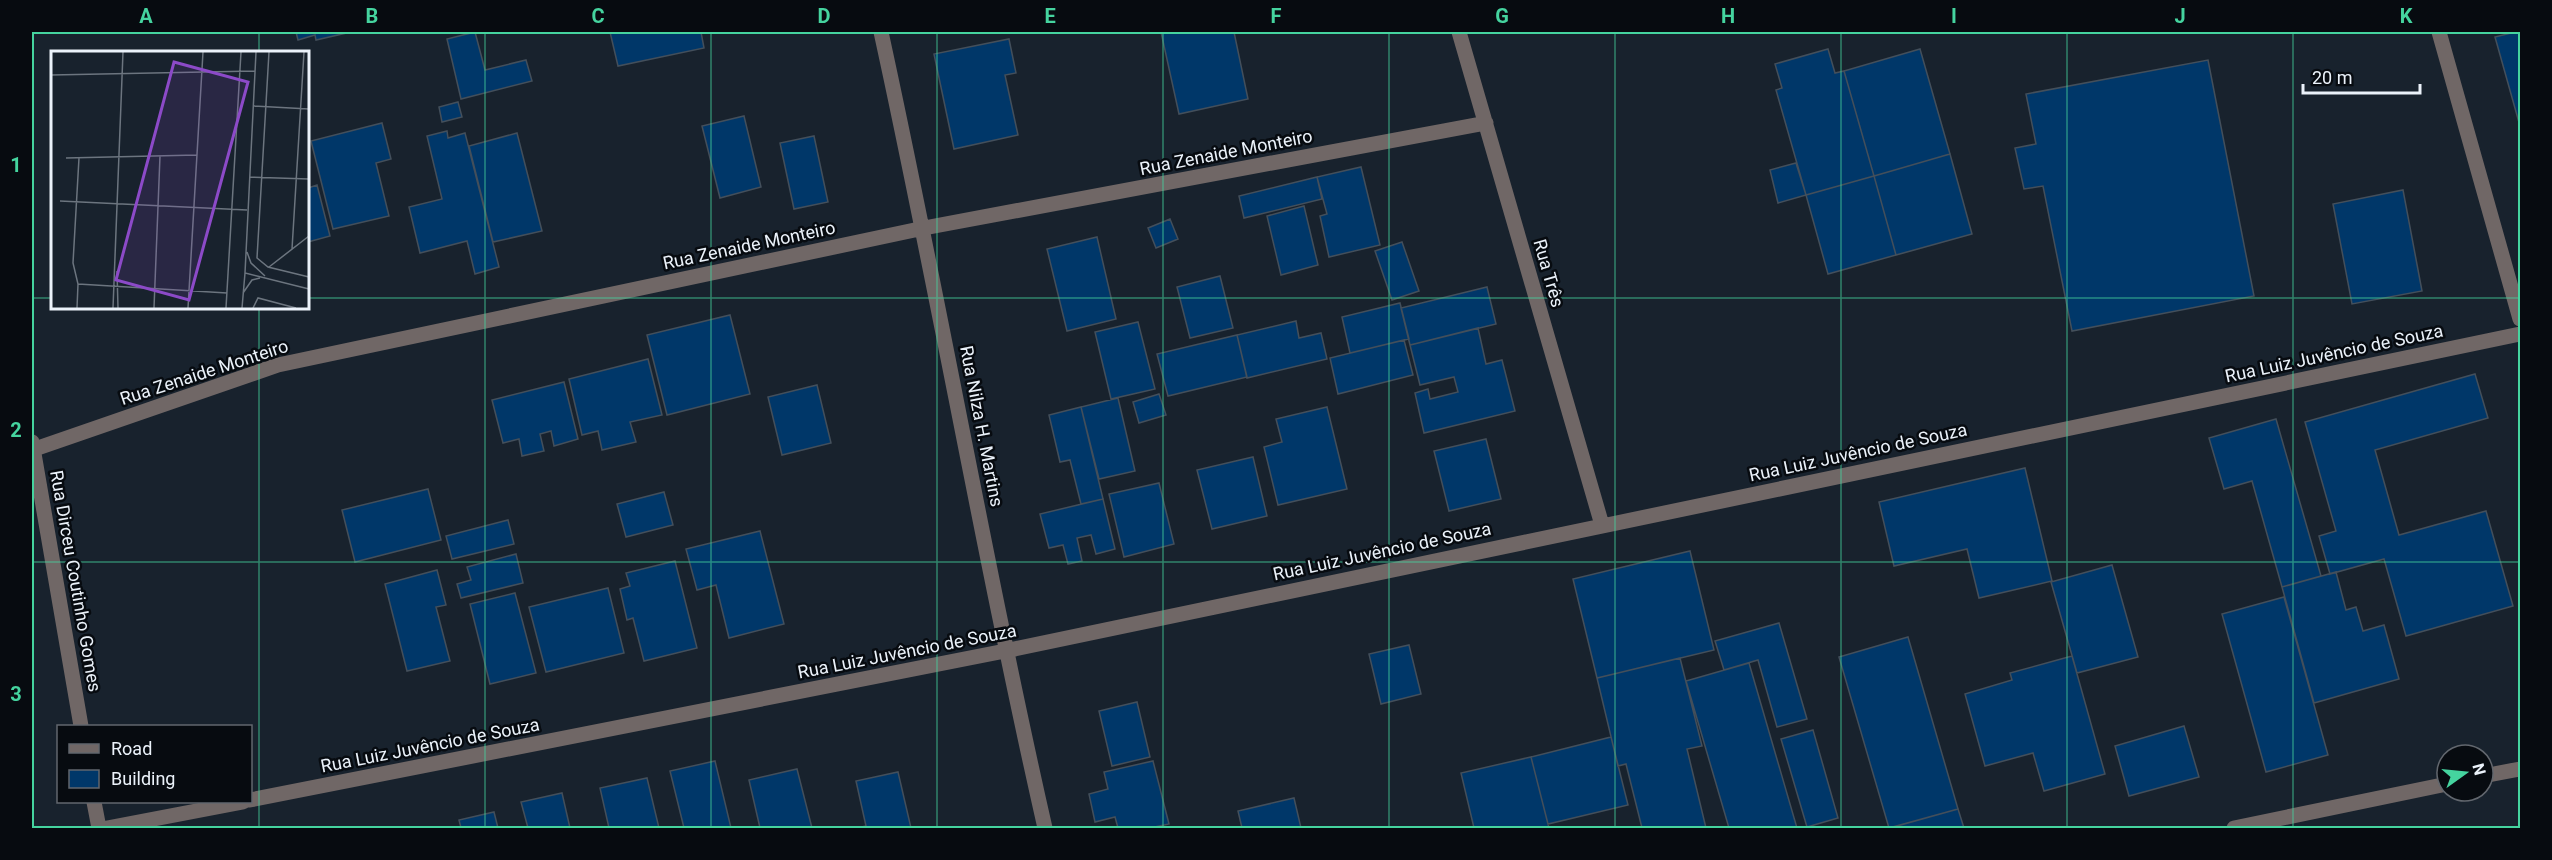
<svg xmlns="http://www.w3.org/2000/svg" width="2552" height="860" font-family="Roboto,sans-serif">
  <style>
    .building { fill: #003769; stroke: #434f5b; stroke-width: 1.5 }
    .lines { fill: none; stroke-linecap: round; stroke-linejoin: round }
    .street { stroke: #706766; stroke-width: 15 }
    .grid { fill: none; stroke: #45d49f; stroke-width: 1.5; stroke-opacity: 0.55 }
    .labels { text-anchor: middle; dominant-baseline: central; stroke-width: 5; stroke-linejoin: round; paint-order: stroke }
    .street-label { font-size: 18px; fill: #ebf2fa; stroke: #070b10 }
    .inset-road { fill: none; stroke: #6c757f; stroke-width: 1.5 }
    .view { fill: #8c4ac8; fill-opacity: 0.15; stroke: #8c4ac8; stroke-width: 3 }
    .inset-edge { fill: none; stroke: #ebf2fa; stroke-width: 3 }
    .neatline { fill: none; stroke: #45d49f; stroke-width: 2 }
    .grid-label { font-size: 20px; text-anchor: middle; font-weight: bold; fill: #45d49f }
  </style>
  <rect width="100%" height="100%" fill="#18222d"/>
  <path class="building" d="M296,32H351L316,40L315,35L298,40Z
    M475,32L485,70L526,60L532,81L461,99L447,39Z
    M610,32H701L704,48L618,66Z
    M1161,32H1234L1248,99L1179,114Z
    M2515,32H2520V126L2495,37Z
    M1009,39L1016,73L1005,75L1018,135L954,149L934,54Z
    M1828,49L1835,73L1844,71L1874,176L1806,195L1776,90L1782,88L1775,64Z
    M1920,49L1950,154L1874,176L1844,71Z
    M2208,60L2254,296L2072,331L2043,186L2024,189L2015,148L2036,144L2026,94Z
    M458,102L462,117L442,122L439,107Z
    M744,116L761,187L720,198L702,126Z
    M382,123L391,159L376,163L389,216L333,229L311,141Z
    M447,131L448,138L465,133L499,267L475,274L467,241L420,253L409,207L442,199L427,136Z
    M517,133L542,231L493,242L469,146Z
    M814,136L828,202L794,209L780,143Z
    M1950,154L1972,234L1896,255L1874,176Z
    M1796,163L1806,195L1778,203L1770,170Z
    M1361,167L1380,245L1329,257L1320,216L1327,214L1317,177Z
    M1874,176L1896,255L1828,274L1806,195Z
    M1317,177L1322,199L1244,218L1239,196Z
    M317,185L330,236L308,242V188Z
    M2403,190L2422,291L2352,304L2333,204Z
    M1304,206L1318,265L1281,275L1267,216Z
    M1170,219L1178,239L1156,248L1148,228Z
    M1097,237L1116,319L1067,331L1047,249Z
    M1402,242L1419,291L1392,300L1375,251Z
    M1220,276L1233,328L1190,338L1177,287Z
    M1487,287L1496,324L1410,345L1401,308Z
    M1400,303L1409,339L1350,353L1342,317Z
    M730,315L750,394L667,415L647,335Z
    M1296,321L1299,338L1321,333L1327,359L1247,378L1237,335Z
    M1138,322L1155,389L1111,399L1095,332Z
    M1478,328L1486,364L1502,360L1515,411L1424,433L1415,393L1428,389L1430,399L1458,392L1454,377L1420,385L1410,345Z
    M1237,335L1247,377L1168,396L1157,354Z
    M1404,340L1413,375L1338,394L1330,358Z
    M648,359L662,415L630,422L636,442L602,450L598,431L582,435L569,379Z
    M2475,374L2488,418L2375,450L2399,535L2486,511L2513,606L2406,636L2384,559L2330,574L2319,536L2336,531L2305,422Z
    M564,382L578,439L554,446L551,431L540,434L544,451L522,456L519,439L503,443L492,400Z
    M817,385L831,443L782,455L768,397Z
    M1159,394L1166,415L1139,423L1133,402Z
    M1118,398L1135,471L1099,479L1081,407Z
    M1081,407L1103,499L1081,504L1070,460L1060,462L1049,415Z
    M1327,407L1347,489L1278,505L1264,447L1282,442L1276,419Z
    M2276,419L2321,576L2282,587L2252,481L2224,489L2209,438Z
    M1486,439L1501,499L1449,511L1434,451Z
    M1253,457L1267,516L1212,529L1197,470Z
    M2025,468L2052,581L1979,598L1967,549L1894,566L1879,502Z
    M1159,483L1174,544L1124,557L1109,494Z
    M428,489L441,540L355,562L342,510Z
    M664,492L673,525L626,537L617,504Z
    M1103,499L1115,549L1096,554L1091,535L1077,538L1082,561L1068,564L1063,545L1049,548L1040,514Z
    M508,520L514,544L452,559L446,536Z
    M760,531L784,624L729,638L716,585L697,590L686,549Z
    M1690,551L1714,650L1597,678L1573,579Z
    M516,554L523,583L461,598L457,584L471,580L467,567Z
    M675,561L697,648L644,661L633,618L627,620L620,589L630,586L626,573Z
    M2112,565L2138,657L2077,673L2051,582Z
    M437,570L446,605L436,607L450,661L407,671L385,584Z
    M2336,572L2346,610L2356,607L2363,631L2384,625L2399,679L2314,703L2282,587Z
    M608,588L624,653L546,672L529,607Z
    M515,593L536,673L490,684L470,604Z
    M2284,597L2328,755L2266,772L2222,614Z
    M1779,623L1807,719L1777,727L1758,660L1724,670L1715,641Z
    M1908,637L1958,809L1889,828L1839,657Z
    M1409,645L1421,694L1381,704L1369,654Z
    M2072,656L2105,774L2044,791L2033,753L1985,766L1965,694L2012,680L2010,673Z
    M1680,658L1702,746L1687,749L1706,828H1642L1626,764L1618,766L1597,678Z
    M1749,663L1797,828H1729L1686,681Z
    M1137,702L1150,757L1112,766L1099,711Z
    M2184,726L2199,777L2129,796L2115,746Z
    M1813,730L1838,818L1807,827L1781,739Z
    M1611,737L1628,805L1548,824L1531,757Z
    M1531,757L1549,828H1474L1461,773Z
    M715,761L731,828H684L670,771Z
    M1153,761L1169,824L1150,828H1118L1115,817L1095,822L1089,794L1108,789L1104,772Z
    M797,769L812,828H760L749,780Z
    M898,772L911,828H857L866,826L856,781Z
    M647,778L659,828H609L600,788Z
    M562,793L570,828H528L521,802Z
    M1294,798L1301,828H1242L1238,811Z
    M1958,809L1964,828H1890Z
    M494,812L498,828H461L459,820Z"/>
  <g class="lines">
    <path class="street" d="M881,32C939,297 985,564 1045,828
      M1459,32L1602,525
      M2439,32L2520,319
      M32,442L81,726
      M32,450L278,365L924,228L1486,123
      M2483,776L2520,769
      M250,800L1005,651L2520,334
      M94,802L99,828
      M107,828L243,802
      M2234,828L2447,784"/>
  </g>
  <path class="grid" d="M259,32V52M485,32V828M711,32V828M937,32V828M1163,32V828M1389,32V828M1615,32V828M1841,32V828M2067,32V828M2293,32V828M32,298H52M308,298H2520M259,308V828M32,562H2520"/>
  <g class="labels">
    <g class="street-label">
      <text transform="translate(1226 152) rotate(-11)">Rua Zenaide Monteiro</text>
      <text transform="translate(749 245) rotate(-12)">Rua Zenaide Monteiro</text>
      <text transform="translate(1549 273) rotate(74)">Rua Três</text>
      <text transform="translate(2334 353) rotate(-12)">Rua Luiz Juvêncio de Souza</text>
      <text transform="translate(204 372) rotate(-18)">Rua Zenaide Monteiro</text>
      <text transform="translate(982 426) rotate(79)">Rua Nilza H. Martins</text>
      <text transform="translate(1858 452) rotate(-12)">Rua Luiz Juvêncio de Souza</text>
      <text transform="translate(1382 551) rotate(-12)">Rua Luiz Juvêncio de Souza</text>
      <text transform="translate(76 581) rotate(80)">Rua Dirceu Coutinho Gomes</text>
      <text transform="translate(907 651) rotate(-11)">Rua Luiz Juvêncio de Souza</text>
      <text transform="translate(430 745) rotate(-11)">Rua Luiz Juvêncio de Souza</text>
    </g>
  </g>
  <g transform="translate(51 51)">
    <rect width="258" height="258" fill="#18222d"/>
    <path class="inset-road" d="M205,1L194,222L258,238M218,1L206,207L217,216L258,226M0,24L204,20M203,55L258,58M15,107L146,104M199,126L258,128M9,150L196,159M241,198L253,1M196,201L200,212L214,225M218,216L258,185M66,220L67,257M27,233L176,242M192,242L201,229L209,227M26,257L27,233L22,212L28,107M62,257L72,1M103,257L109,105M137,257L152,1M175,257L190,1M191,257L194,222M202,257L207,247L245,257"/>
    <path class="view" d="M123,11L197,31L138,249L65,229Z"/>
    <rect width="258" height="258" class="inset-edge"/>
  </g>
  <rect width="2552" height="860" fill="none" stroke="#070b10" stroke-width="66"/>
  <rect x="57" y="725" width="195" height="78" fill="#070b10" stroke="#62676e" stroke-width="1.5"/>
  <rect x="69" y="744" width="30" height="9" fill="#706766" stroke="#62676e" stroke-width="1.5"/>
  <text x="111" y="755" font-size="18" fill="#ebf2fa">Road</text>
  <rect x="69" y="770" width="30" height="18" fill="#003769" stroke="#62676e" stroke-width="1.5"/>
  <text x="111" y="785" font-size="18" fill="#ebf2fa">Building</text>
  <g transform="translate(2465 773) rotate(75)"><circle r="28" fill="#070b10" stroke="#62676e" stroke-width="1.5"/>
  <path d="M0-4.5L10 22L0 15L-10 22Z" fill="#45d49f"/>
  <text y="-9" font-size="16" font-weight="bold" text-anchor="middle" fill="#ebf2fa">N</text>
  </g>
  <path d="M2303 84v9h117v-9" fill="none" stroke="#ebf2fa" stroke-width="3"/>
  <text x="2312" y="84" font-size="18" fill="#ebf2fa" stroke="#070b10" stroke-width="4.5" paint-order="stroke">20 m</text>
  <rect x="33" y="33" width="2486" height="794" class="neatline"/>
  <g class="grid-label">
    <text x="146" y="23">A</text>
    <text x="372" y="23">B</text>
    <text x="598" y="23">C</text>
    <text x="824" y="23">D</text>
    <text x="1050" y="23">E</text>
    <text x="1276" y="23">F</text>
    <text x="1502" y="23">G</text>
    <text x="1728" y="23">H</text>
    <text x="1954" y="23">I</text>
    <text x="2180" y="23">J</text>
    <text x="2406" y="23">K</text>
    <text x="16" y="172">1</text>
    <text x="16" y="437">2</text>
    <text x="16" y="701">3</text>
  </g>
</svg>
